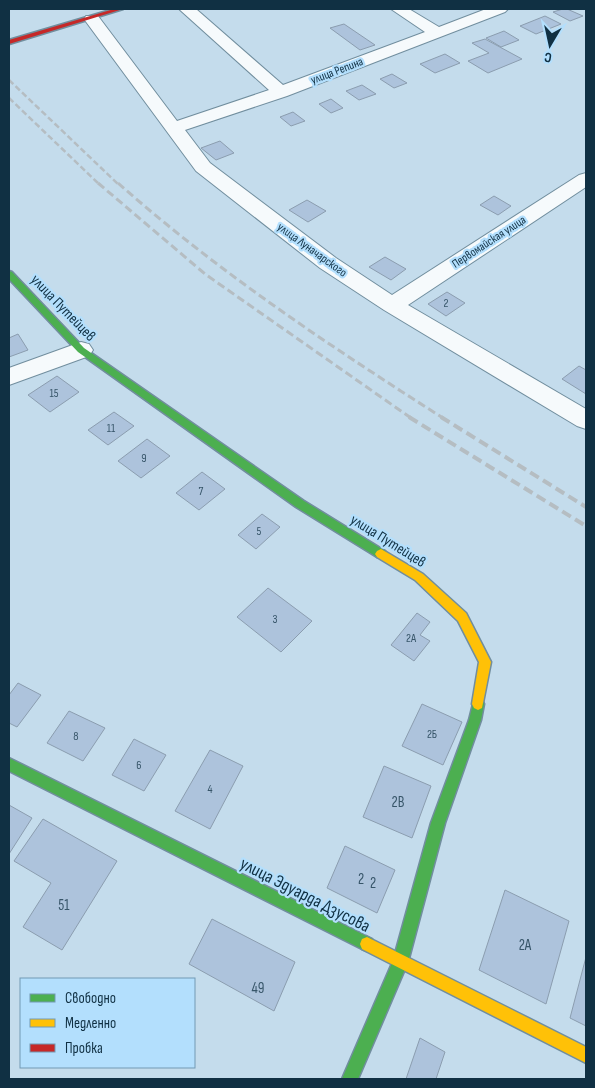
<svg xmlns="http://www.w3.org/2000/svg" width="595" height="1088" font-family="'Sofia Sans Condensed',sans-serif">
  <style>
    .building { fill: #adc3dc; stroke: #8b9daf }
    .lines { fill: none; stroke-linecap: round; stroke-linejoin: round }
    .street-casing { stroke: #718e9e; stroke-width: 2 }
    .fast-casing { stroke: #718e9e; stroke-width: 3 }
    .slow-casing { stroke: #718e9e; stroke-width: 3 }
    .jam-casing { stroke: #718e9e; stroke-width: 3 }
    .street { fill: #f6fafc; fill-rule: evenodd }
    .fast { fill: #4caf50; fill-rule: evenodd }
    .slow { fill: #ffc107; fill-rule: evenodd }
    .jam { fill: #c62828; fill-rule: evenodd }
    .rail-far2 { stroke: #b5bdc2; stroke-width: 2.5; stroke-dasharray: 6 3; stroke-linecap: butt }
    .rail-far1 { stroke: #b5bdc2; stroke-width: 3; stroke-dasharray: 8 4; stroke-linecap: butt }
    .rail { stroke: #b5bdc2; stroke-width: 4; stroke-dasharray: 10 5; stroke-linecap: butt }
    .labels { text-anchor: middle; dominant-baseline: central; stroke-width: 4.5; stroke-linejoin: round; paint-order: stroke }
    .far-street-label { font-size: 12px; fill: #103043; stroke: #b3dffd }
    .number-label { font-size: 12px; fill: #375569 }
    .street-label { font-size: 15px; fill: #103043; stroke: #b3dffd }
    .near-number-label { font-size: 15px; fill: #375569 }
    .near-street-label { font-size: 18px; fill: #103043; stroke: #b3dffd }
  </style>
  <rect width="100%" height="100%" fill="#c4dcec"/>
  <path class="building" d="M563,9H567L583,16L570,21L553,12Z
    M545,16L561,24L536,34L520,26Z
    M344,24L375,45L360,50L330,28Z
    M504,31L519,40L501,47L486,38Z
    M485,39L522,59L488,73L468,61L489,53L472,43Z
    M445,54L460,63L435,73L420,64Z
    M392,74L407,83L394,88L380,79Z
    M362,85L376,94L359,100L346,91Z
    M331,99L343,108L331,113L319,104Z
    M293,112L305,121L291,126L280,117Z
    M220,141L234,153L216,160L201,148Z
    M494,196L511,206L498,215L480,205Z
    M307,200L326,211L308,222L289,210Z
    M385,257L406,269L391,280L369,267Z
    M447,292L465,303L446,316L428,304Z
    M18,334L28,350L9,357V338Z
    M579,366L586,370V394L562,379Z
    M57,376L79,392L50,412L28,395Z
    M114,412L134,426L108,445L88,430Z
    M147,439L170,456L141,478L118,461Z
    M202,472L225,489L199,510L176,493Z
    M262,514L280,527L256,549L238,535Z
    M268,588L312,621L281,652L237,617Z
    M417,613L430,622L420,635L430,641L414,661L391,645Z
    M18,683L41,695L17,727L9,723V695Z
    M422,704L462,722L443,765L402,746Z
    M69,711L105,728L83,761L47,743Z
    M134,739L166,755L144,791L112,775Z
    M210,750L243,766L210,829L175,811Z
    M384,766L431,786L412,838L363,817Z
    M9,805L32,818L9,854Z
    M43,819L117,861L62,950L23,927L51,883L14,861Z
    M345,846L395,870L377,913L327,888Z
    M505,890L569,921L546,1004L479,970Z
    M212,919L295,962L274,1011L189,964Z
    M586,957V1026L570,1018Z
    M420,1038L445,1052L436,1079H406Z"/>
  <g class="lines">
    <defs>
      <path id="street" d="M179,9H196L283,85L425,32L391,9H409L439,27L486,9H508L505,12L287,96L185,130L210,163L336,258L392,295L579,175L586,173V187L408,305L586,409V429L577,426L384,310L320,268L196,171L84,19L86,16H98L177,121L269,90Z
        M81,342L89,344L93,350L89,356L9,385V368Z"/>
      <path id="fast" d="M9,271L12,272L84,348L304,501L385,551L387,554L385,557H377L296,507L78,352L9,279Z
        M478,698L482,700L484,704L481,720L445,823L408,962L358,1079H342L393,961L431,823L469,720L474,700Z
        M9,758L372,939L374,944L372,949L367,951L362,949L9,771Z"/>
      <path id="slow" d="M381,549L423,574L466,613L491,662L482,708L478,710L474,708L472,704L479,662L458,621L415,580L377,557L375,554L377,551Z
        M367,937L586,1047V1063L362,949L360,944L362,939Z"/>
      <path id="jam" d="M114,9H123L9,44V40Z"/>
    </defs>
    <use href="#street" class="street-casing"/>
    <use href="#fast" class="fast-casing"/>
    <use href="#slow" class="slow-casing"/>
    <use href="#jam" class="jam-casing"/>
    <use href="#street" class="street"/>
    <use href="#fast" class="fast"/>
    <use href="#slow" class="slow"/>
    <use href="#jam" class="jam"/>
    <path class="rail-far2" d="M9,80L119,185
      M9,98L100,185"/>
    <path class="rail-far1" d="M98,183L205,274L411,418
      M118,183C218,272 330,346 443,418"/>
    <path class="rail" d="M409,417L586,526
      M441,417L586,507"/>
  </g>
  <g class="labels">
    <g class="far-street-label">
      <text transform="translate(337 71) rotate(-21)">улица Репина</text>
      <text transform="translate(489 242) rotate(-33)">Первомайская улица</text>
      <text transform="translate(312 250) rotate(36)">улица Луначарского</text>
    </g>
    <g class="number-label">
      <text x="446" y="303">2</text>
      <text x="54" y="393">15</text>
      <text x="111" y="428">11</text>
      <text x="144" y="458">9</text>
      <text x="201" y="491">7</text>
      <text x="259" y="531">5</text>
      <text x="275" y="619">3</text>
      <text x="411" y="638">2А</text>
      <text x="432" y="734">2Б</text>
      <text x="76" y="736">8</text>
      <text x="139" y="765">6</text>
      <text x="210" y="789">4</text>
    </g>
    <g class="street-label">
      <text transform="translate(63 308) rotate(46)">улица Путейцев</text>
      <text transform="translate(388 541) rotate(32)">улица Путейцев</text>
    </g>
    <g class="near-number-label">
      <text x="398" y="802">2В</text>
      <text x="361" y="879">2</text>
      <text x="373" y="883">2</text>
      <text x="64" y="905">51</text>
      <text x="525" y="945">2А</text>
      <text x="258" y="988">49</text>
    </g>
    <g class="near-street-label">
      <text transform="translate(305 895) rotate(27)">улица Эдуарда Дзусова</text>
    </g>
  </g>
  <rect width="595" height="1088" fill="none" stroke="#103043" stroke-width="20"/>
  <rect x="20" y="978" width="175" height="90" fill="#b3dffd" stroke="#7299b3"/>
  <rect x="30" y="994" width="25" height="8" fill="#4caf50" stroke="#7299b3"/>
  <text x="65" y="1003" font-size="15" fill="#103043">Свободно</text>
  <rect x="30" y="1019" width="25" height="8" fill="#ffc107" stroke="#7299b3"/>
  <text x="65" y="1028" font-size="15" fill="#103043">Медленно</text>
  <rect x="30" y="1044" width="25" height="8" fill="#c62828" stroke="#7299b3"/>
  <text x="65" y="1053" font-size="15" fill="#103043">Пробка</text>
  <g transform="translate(550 45) rotate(189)" stroke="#b3dffd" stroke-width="4" paint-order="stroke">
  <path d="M0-4L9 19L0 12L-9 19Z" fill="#103043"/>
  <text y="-8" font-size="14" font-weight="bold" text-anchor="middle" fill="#103043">С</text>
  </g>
</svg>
